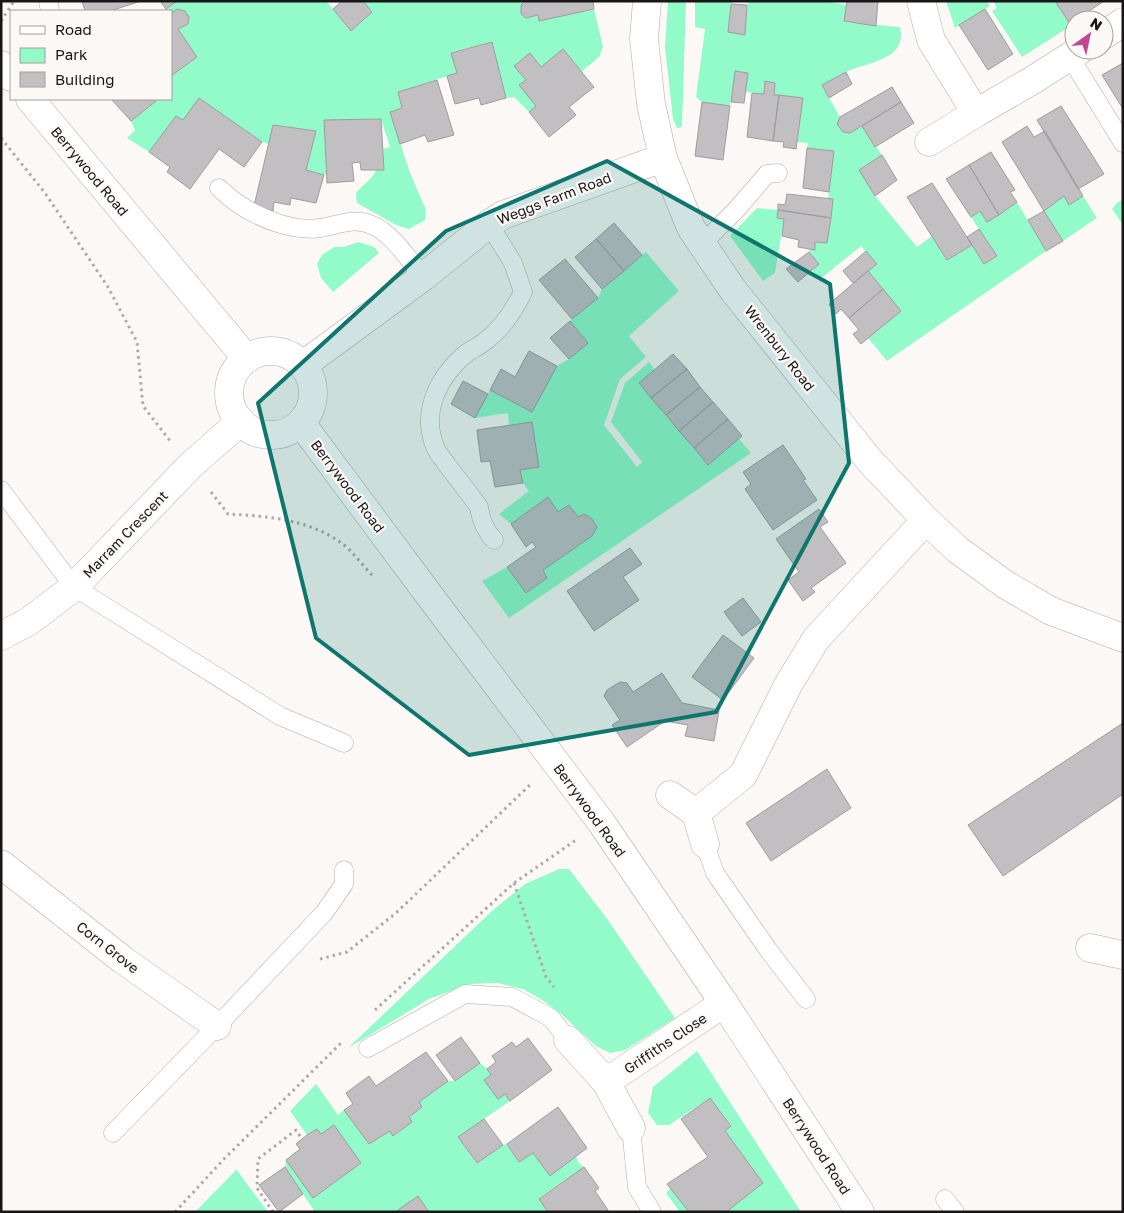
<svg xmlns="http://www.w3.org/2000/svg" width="1124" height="1213" font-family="'Golos Text',sans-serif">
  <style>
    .green { fill: #93fbca }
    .building { fill: #c2bfc2; stroke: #9d9b9e }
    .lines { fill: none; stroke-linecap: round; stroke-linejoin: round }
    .service-casing { stroke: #afaba9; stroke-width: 19 }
    .minor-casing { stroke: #afaba9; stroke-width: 29 }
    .tertiary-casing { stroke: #afaba9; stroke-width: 29 }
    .path { stroke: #aca9a8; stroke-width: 3; stroke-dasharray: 2.5 4; stroke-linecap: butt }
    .service { stroke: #fff; stroke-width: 18 }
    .minor { stroke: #fff; stroke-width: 28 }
    .tertiary { stroke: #fff; stroke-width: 28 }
    .marked { fill: #0f766e; fill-opacity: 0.2; stroke: #0f766e; stroke-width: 4; stroke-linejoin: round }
    .labels { text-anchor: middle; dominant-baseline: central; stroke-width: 4.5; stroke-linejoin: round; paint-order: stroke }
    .street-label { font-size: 14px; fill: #181616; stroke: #fcf8f6 }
  </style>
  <rect width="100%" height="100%" fill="#fcf8f6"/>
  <path class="green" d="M177,1H326L351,31L372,12L363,1H525L521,5L538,15L540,21L594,9L603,47L599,57L581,72L541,67L515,66L526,80L520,85L536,106L529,112L514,97L506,98L491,42L452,52L457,73L398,92L402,108L390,112L410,173L426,210L425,220L409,229L396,225L357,203L356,193C363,184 372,180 376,170L384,169L383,149L390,147L381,119L325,121L326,174L324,175L306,170L316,131L273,125L269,144L262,142L199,98L183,120L176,116L149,152L127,138L135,130L131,121L156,101L154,99H171V76L197,57L178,29L188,24L189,17L185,11L177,9L171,13V11H165L166,9Z
    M668,1H686L682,127L677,128L673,119L665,47Z
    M695,1H731L728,32L744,35L748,1H826L846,5L845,22L900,27C908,60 868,62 846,72C838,75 830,81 822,86L840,117L837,124L843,132L850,133L862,126L882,155L859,170L875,196L917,247L932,236L947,260L972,245L984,264L997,256L971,217L980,211L1017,202L1046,251L887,361L868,338V271L876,263L861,246L819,280L812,270L819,264L809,252L810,249L815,250V242L827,243L831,218L828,199L834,151L807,148L808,143L797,142L803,98L774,95L765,82L764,94L745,92L747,73L735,71L730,106L702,102L696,97L705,29L695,27Z
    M946,1H987L990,6L955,28Z
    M993,1H1055L1070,24L1069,27L1022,57L992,11L997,8Z
    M1064,196L1069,204L1083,196L1097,218L1063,241L1044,211Z
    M1123,199V225L1112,209L1117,203Z
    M757,208L778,210L777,217L784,219L775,273L763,281L730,236Z
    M358,242L374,247L379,253L333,292L321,278L317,264L322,255L334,247H344Z
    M646,252L679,291L629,336L646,357L620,379L604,425L637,467L642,462L611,422L625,383L649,362L655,370L639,384L708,465L739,439L751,453L509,618L482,581L507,567L527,593L547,578L543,570L592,536L597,527L592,519L584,514L578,517L569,505L558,512L548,497L511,524L499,514L529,491L523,483L520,470L539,467L532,422L509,425L508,413L475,418L490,390L532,412L557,366L569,359L588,343L570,321L598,298L602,289Z
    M559,869H569L608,920L675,1018L625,1050L610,1053L596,1046L560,1013L542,1000L523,989L498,983L470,984L429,999L348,1048L493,910L525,884Z
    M697,1051L801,1212H726L763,1183L725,1131L731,1125L710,1098L669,1125H657L648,1113L653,1087Z
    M480,1063L487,1069L510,1101L458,1137L476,1163L503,1145L507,1144L519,1162L533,1153L550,1176L576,1156L578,1162L584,1167L539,1198L548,1212H429L418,1196L396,1212H315L285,1167L286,1160L313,1197L361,1163L334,1125L321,1134L316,1129L307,1135L290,1111L316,1084L338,1115L344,1110L390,1131L394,1136L411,1122L409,1117L422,1107L419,1102L448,1081H455Z
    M236,1169L268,1212H195L236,1170Z
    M671,1188L689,1212H680L666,1193Z"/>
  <path class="building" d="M82,1H141L110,11H85Z
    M160,1H177L166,9Z
    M342,1H363L372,12L351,31L333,9Z
    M525,1H593L594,9L539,21L538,15L526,18L521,14V5Z
    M847,1H878L876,26L844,21Z
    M1055,1H1104L1070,24Z
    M731,4L747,5L745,35L728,32Z
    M177,9L185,11L189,17L188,24L178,29L197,57L171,76V13Z
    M985,9L1013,54L988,70L959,25Z
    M492,42L506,98L481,105L479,98L455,104L447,76L457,73L451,53Z
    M563,49L594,87L569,107L576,115L549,137L529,112L536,106L519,85L526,80L514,66L530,53L541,67Z
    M1123,63V109L1102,75Z
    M735,71L748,73L744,103L731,102Z
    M846,72L852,84L829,98L822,85Z
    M437,80L454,135L428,142L425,135L400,144L390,112L402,108L398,92Z
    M765,81L775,83L774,95H779L773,141L747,137L752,93L764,94Z
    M892,87L901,102L850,133L843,132L837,124L840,117Z
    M779,95L803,98L796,149L783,147L784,142L773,141Z
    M199,98L262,142L244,167L219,149L190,189L167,172L170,167L149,152L176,116L183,120Z
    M111,99H154L156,101L131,121Z
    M702,102L730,106L723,160L695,156Z
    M901,102L914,123L875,147L862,126Z
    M1061,106L1104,174L1078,189L1037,120Z
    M381,119L384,170H361L360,162L352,163L354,181L327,183L324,120Z
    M273,125L316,131L306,170L324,175L316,203L291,198L290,205L274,202L273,211L254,206Z
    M1027,126L1034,137L1045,131L1083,196L1069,205L1064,196L1044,211L1002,142Z
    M807,148L834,151L829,192L803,188Z
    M991,152L1015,190L1010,192L1017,202L999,215L969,165Z
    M882,155L897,180L875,196L859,170Z
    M969,165L999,215L987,222L980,211L971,217L946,179Z
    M932,183L972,245L947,260L907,197Z
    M787,194L833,199L831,218L778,210V204L785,205Z
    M778,210L831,218L827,243L815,242V250L798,247L799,240L782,236L784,219L777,218Z
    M1044,211L1063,241L1046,251L1028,220Z
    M614,223L642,255L624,271L596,239Z
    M979,229L997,256L984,264L967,237Z
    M596,239L624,271L602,289L575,257Z
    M866,251L877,264L853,283L843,271Z
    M809,252L819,264L798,282L786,269Z
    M565,259L598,298L572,319L539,280Z
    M868,271L883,289L849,318L841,309L836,314L829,304Z
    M883,289L901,311L861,344L853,334L859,330L849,318Z
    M570,321L588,343L569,359L550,338Z
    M529,351L557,366L532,412L490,390L501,369L515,377Z
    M673,354L687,369L651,398L639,383Z
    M687,369L700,387L666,415L651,398Z
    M463,381L488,394L475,418L451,404Z
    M700,387L713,402L679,431L666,415Z
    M713,402L728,419L694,448L679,431Z
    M728,419L742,436L708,465L694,448Z
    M532,422L539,467L520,470L523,483L495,487L490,461L481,462L477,430Z
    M783,445L806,479L803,480L817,500L773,530L745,489L751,484L743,472Z
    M548,497L558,512L569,505L578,517L584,514L592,519L597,527L592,536L543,570L547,578L526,593L507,567L536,547L532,542L526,547L511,524Z
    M819,509L828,522L820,527L846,563L811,588L815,592L803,601L788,580L799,572L776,539Z
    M630,548L642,564L623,577L639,600L594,631L567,591Z
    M743,598L761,622L742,636L724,612Z
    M723,635L754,658L723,700L692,677Z
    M662,673L682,703L719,710L714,741L685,736L688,725L665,721L627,747L612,725L620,720L604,696L607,690L620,682L627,683L633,692Z
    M1123,723V794L1003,876L968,825Z
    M827,769L851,808L771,861L746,823Z
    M461,1037L480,1063L455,1081L436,1055Z
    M528,1038L552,1070L510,1101L505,1094L498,1099L484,1080L491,1075L487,1069L496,1062L492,1056L512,1042L516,1047Z
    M426,1052L448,1081L419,1102L422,1107L409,1117L412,1122L393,1136L390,1131L369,1144L344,1110L353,1104L346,1093L369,1076L376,1086Z
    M710,1098L731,1126L725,1131L763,1183L726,1212H689L667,1184L708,1157L681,1119Z
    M558,1107L587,1148L550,1176L533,1153L519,1162L507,1144Z
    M484,1119L503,1145L477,1163L458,1137Z
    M334,1125L361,1163L313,1198L286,1160L300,1149L296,1144L307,1135L317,1129L321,1134Z
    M285,1167L303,1194L279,1212L259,1185Z
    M584,1167L599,1188L595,1191L608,1210L605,1212H548L539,1199Z
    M418,1196L429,1212H396L402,1207Z"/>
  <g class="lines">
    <defs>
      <path id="service" d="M48,1L50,11
        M1070,57L1123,143
        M219,188C226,194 233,201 240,205C261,219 294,232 320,228C339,225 354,217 372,225C393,234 409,260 423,277
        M489,224L513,263L523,292C513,312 502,329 484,342C479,346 473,349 468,352C438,376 420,413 436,449C439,455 444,460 447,465C458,479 469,493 479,507C481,521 485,530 494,540
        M702,244L736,210L767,174L778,173
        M1,490L74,587L280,716L344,743
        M705,844L715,873L769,951L806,999
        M368,1048L465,994L512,997L551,1018L568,1040
        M631,1128L637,1187L652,1212
        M113,1133L217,1026L324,913L344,884V870
        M945,1199L955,1212"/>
      <path id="minor" d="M647,1L644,39L651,104L663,158L691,228L733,290L870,461L926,520L958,550L1006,585L1051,611L1123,638
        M921,1L931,40L976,113L1033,80L1080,50
        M1104,35L1123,22
        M929,142L976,113
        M303,365L423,277L489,224L503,215L663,158
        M1,636L28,622L74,587L190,466L241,421
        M670,795L696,813L705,844
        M696,813L743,775L788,685L816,639L926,520
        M1,864L123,960L217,1026
        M1090,948L1123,955
        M568,1040L606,1082L631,1128
        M606,1082L724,1003"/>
      <path id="tertiary" d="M1,65L11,77
        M30,99L247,359
        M229 393a42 42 0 1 1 84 0a42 42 0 1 1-84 0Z
        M301,423L435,603L601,822L724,1003L860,1212"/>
    </defs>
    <use href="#service" class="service-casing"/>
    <use href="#minor" class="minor-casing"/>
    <use href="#tertiary" class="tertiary-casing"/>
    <path class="path" d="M1,21L14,1
      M1,138L45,193L108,287L137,342L143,406L171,442
      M211,492L228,514C266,516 307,519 340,542C352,550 362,565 372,575
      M514,883L546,977L554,987
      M320,959L347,952L396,913L532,783
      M375,1010L514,883L576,840
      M175,1212L224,1159L342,1042
      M273,1212L257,1188L258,1159L296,1130L302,1139"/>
    <use href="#service" class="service"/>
    <use href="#minor" class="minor"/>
    <use href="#tertiary" class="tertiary"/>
  </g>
  <path class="marked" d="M607,161L830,284L849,463L716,712L469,755L316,638L258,403L446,231Z"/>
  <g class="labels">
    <g class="street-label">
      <text transform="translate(90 171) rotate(50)">Berrywood Road</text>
      <text transform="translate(554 198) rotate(-21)">Weggs Farm Road</text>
      <text transform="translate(780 348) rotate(52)">Wrenbury Road</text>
      <text transform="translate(348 486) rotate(53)">Berrywood Road</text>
      <text transform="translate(125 534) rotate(-46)">Marram Crescent</text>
      <text transform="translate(590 810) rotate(54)">Berrywood Road</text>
      <text transform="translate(108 947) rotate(38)">Corn Grove</text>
      <text transform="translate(665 1043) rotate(-34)">Griffiths Close</text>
      <text transform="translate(817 1146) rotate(57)">Berrywood Road</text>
    </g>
  </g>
  <rect width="1124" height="1213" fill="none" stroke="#181616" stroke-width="5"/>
  <rect x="10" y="10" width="162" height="90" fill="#fcf8f6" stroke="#a19e9c"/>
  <rect x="20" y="26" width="25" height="8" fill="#ffffff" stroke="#a19e9c"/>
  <text x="55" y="35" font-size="15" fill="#181616">Road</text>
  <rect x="20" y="48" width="25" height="15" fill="#93fbca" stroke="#a19e9c"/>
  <text x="55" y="60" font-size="15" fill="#181616">Park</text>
  <rect x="20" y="72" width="25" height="15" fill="#c2bfc2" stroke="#a19e9c"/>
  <text x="55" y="85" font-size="15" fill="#181616">Building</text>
  <g transform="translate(1089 35) rotate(33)"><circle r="24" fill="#fcf8f6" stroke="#a19e9c"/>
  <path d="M0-4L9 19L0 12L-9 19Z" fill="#c54794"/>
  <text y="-8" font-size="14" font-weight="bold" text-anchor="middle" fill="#181616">N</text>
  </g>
</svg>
